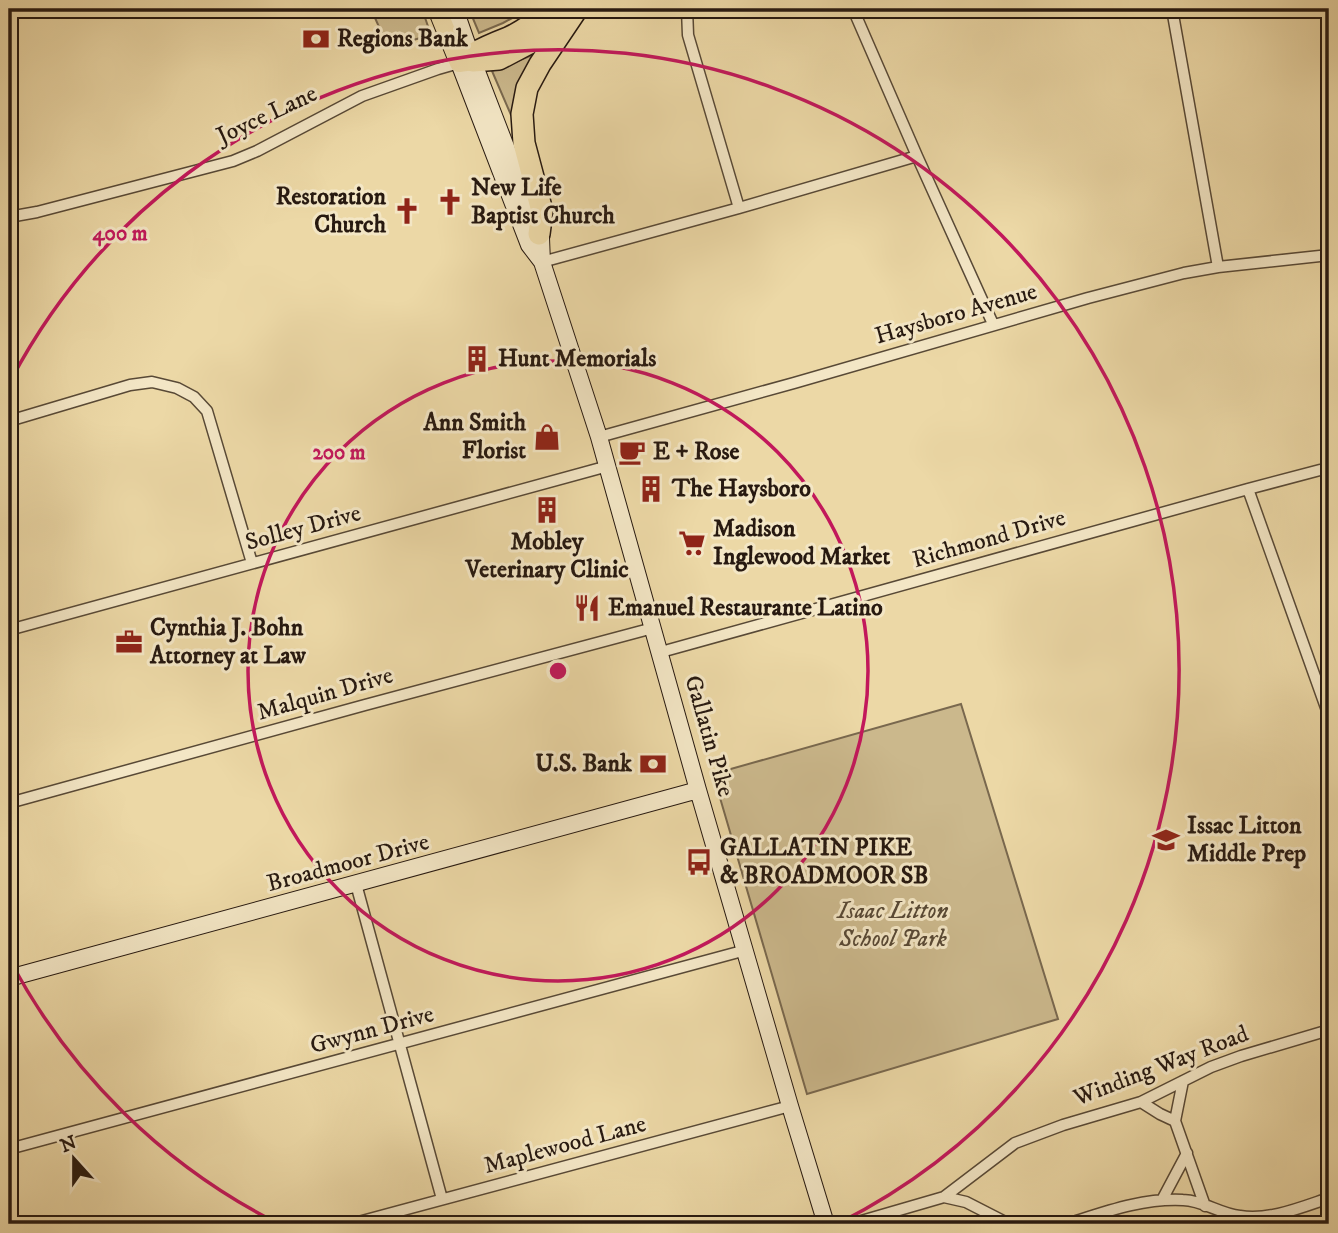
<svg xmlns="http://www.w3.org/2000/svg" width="1338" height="1233" font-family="'IM FELL DW Pica',serif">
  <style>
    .green { fill: #cbb88c; stroke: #79684e; stroke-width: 2 }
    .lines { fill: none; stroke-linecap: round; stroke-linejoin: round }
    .minor-casing { stroke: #584936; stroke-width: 13 }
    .secondary-casing { stroke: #271910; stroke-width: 18 }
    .primary-casing { stroke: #271910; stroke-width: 20 }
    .motorway-casing { stroke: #271910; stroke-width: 24 }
    .minor { stroke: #f3e6c5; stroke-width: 10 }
    .secondary { stroke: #f3e6c5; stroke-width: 16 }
    .primary { stroke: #ecd8a6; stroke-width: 18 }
    .motorway { stroke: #ecd8a6; stroke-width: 21 }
    .ring { fill: none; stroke: #c2185b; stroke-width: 3.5 }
    .labels { text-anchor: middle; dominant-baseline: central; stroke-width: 6; stroke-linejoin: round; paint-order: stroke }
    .poi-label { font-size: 24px; font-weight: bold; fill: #271910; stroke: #f3e6c5; text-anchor: start }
    .street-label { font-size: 24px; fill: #271910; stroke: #f3e6c5 }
    .park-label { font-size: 24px; font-style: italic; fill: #584935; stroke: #f3e6c5 }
    .centre { fill: #c2185b; stroke: #f3e6c5; stroke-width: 3.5 }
    .ring-label { font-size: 21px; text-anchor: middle; font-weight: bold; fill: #c2185b; stroke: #f3e6c5; stroke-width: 6; stroke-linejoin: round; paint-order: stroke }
  </style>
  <rect width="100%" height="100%" fill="#ecd8a6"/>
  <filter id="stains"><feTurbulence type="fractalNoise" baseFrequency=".00286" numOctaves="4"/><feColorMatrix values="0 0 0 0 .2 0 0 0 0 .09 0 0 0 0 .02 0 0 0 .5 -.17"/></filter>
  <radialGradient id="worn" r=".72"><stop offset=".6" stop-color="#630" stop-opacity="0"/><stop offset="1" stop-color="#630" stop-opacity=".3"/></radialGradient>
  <path class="green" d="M371,9H422L431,35L388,47Z
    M469,9H529L503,23L479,33Z
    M535,54L512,115H511L492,71Z
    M961,704L1058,1019L807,1094L713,774Z"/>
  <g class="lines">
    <defs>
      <path id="minor" d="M687,9L688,35L739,208
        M853,9L917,156L993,324
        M1172,9L1218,267
        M9,217L37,212L233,161L257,151L362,96L438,69L459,63
        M542,262L739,208L917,156
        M9,421L130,385L152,382L177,388L194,397L207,411L252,563
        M599,437L794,383L1088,298L1184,273L1218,267L1329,255
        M1248,489L1329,716
        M9,630L608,466
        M661,652L1248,489L1320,470H1329
        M9,803L365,705L653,628
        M356,884L442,1199
        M1141,1102L1160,1114L1175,1121L1205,1206
        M1175,1121L1183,1081
        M9,1149L746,950
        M944,1197L1015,1143L1063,1125L1141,1102L1211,1067L1241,1056L1329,1030
        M1162,1200L1187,1153
        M351,1224L790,1106
        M851,1224L944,1197L966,1202L1009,1224
        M1067,1224C1105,1212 1142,1198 1183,1200C1202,1200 1220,1214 1240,1216C1269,1221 1302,1207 1329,1198"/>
      <path id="secondary" d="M455,9L473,61L541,238L542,262L599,437L698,790L790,1106L826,1224
        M468,57L459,63L529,245L542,262
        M9,978L698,790"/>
      <path id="primary" d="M437,9L459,63L473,61"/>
      <path id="motorway" d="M471,55C483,48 495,43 508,38C524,31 538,20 552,9
        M473,61L499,59L539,38L561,20
        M539,234L542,211L524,143L522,114L527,88L540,64L577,9"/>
    </defs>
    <use href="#minor" class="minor-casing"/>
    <use href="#secondary" class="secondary-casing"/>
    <use href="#primary" class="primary-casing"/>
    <use href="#motorway" class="motorway-casing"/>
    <use href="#minor" class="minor"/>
    <use href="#secondary" class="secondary"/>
    <use href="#primary" class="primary"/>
    <use href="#motorway" class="motorway"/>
  </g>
  <g class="ring">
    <circle cx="558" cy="671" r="310"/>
    <path d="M277 1223A620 620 0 0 1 11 962M11 380A620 620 0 1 1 839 1223"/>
  </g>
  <defs>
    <symbol id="bank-bare" viewBox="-9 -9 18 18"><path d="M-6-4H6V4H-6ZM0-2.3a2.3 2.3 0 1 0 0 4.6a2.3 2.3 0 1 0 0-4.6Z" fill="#8f2418" stroke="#f3e6c5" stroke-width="2.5" paint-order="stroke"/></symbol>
    <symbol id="church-bare" viewBox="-9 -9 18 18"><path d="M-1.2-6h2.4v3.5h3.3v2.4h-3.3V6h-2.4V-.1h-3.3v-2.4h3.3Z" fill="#8f2418" stroke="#f3e6c5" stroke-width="2.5" paint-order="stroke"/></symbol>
    <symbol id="building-bare" viewBox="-9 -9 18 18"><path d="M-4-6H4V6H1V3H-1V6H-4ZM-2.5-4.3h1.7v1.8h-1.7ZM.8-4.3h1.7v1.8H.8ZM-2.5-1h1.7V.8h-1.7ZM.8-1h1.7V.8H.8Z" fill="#8f2418" stroke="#f3e6c5" stroke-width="2.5" paint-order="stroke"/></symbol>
    <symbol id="shop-bare" viewBox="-9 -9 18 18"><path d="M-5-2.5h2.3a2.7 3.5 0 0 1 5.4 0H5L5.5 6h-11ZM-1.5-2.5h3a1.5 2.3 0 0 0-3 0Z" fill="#8f2418" stroke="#f3e6c5" stroke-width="2.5" paint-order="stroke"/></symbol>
    <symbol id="cafe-bare" viewBox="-9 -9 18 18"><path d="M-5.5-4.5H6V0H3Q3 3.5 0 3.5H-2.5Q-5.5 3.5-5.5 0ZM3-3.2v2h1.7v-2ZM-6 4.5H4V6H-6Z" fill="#8f2418" stroke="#f3e6c5" stroke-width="2.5" paint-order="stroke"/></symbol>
    <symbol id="supermarket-bare" viewBox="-9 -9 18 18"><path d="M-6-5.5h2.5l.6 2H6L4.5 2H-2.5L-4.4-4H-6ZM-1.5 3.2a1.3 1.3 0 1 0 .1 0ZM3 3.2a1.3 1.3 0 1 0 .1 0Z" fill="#8f2418" stroke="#f3e6c5" stroke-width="2.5" paint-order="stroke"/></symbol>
    <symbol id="restaurant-bare" viewBox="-9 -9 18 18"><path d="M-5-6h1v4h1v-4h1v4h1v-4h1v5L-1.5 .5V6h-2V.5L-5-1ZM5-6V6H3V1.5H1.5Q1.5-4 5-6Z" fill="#8f2418" stroke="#f3e6c5" stroke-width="2.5" paint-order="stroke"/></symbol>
    <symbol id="office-bare" viewBox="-9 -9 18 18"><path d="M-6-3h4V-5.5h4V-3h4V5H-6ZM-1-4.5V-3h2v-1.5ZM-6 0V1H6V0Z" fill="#8f2418" stroke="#f3e6c5" stroke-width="2.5" paint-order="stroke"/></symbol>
    <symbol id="school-bare" viewBox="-9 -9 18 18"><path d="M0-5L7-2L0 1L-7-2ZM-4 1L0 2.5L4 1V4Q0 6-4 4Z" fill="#8f2418" stroke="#f3e6c5" stroke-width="2.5" paint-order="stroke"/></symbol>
    <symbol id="bus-bare" viewBox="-9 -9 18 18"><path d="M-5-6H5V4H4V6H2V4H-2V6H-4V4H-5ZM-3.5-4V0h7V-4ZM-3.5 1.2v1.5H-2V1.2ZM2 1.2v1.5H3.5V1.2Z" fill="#8f2418" stroke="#f3e6c5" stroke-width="2.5" paint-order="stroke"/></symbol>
  </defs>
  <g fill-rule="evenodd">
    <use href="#bank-bare" x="297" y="20" width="38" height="38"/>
    <use href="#church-bare" x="431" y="183" width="38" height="38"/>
    <use href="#church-bare" x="388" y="192" width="38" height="38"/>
    <use href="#building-bare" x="458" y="340" width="38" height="38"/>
    <use href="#shop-bare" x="528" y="418" width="38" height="38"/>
    <use href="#cafe-bare" x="613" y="433" width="38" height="38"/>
    <use href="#building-bare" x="632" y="470" width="38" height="38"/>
    <use href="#building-bare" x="528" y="491" width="38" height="38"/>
    <use href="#supermarket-bare" x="673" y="524" width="38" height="38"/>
    <use href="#restaurant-bare" x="568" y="589" width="38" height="38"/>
    <use href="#office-bare" x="110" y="623" width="38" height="38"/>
    <use href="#bank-bare" x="634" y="745" width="38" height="38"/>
    <use href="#school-bare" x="1147" y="821" width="38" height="38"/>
    <use href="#bus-bare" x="680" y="843" width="38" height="38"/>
  </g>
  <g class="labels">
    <g class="poi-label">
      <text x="337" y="39">Regions Bank</text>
      <text x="471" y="188">New Life<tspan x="471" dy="28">Baptist Church</tspan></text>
      <text x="386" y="197" text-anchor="end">Restoration<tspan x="386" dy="28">Church</tspan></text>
      <text x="498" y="359">Hunt Memorials</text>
      <text x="526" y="423" text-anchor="end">Ann Smith<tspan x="526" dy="28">Florist</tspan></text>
      <text x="653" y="452">E + Rose</text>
      <text x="672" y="489">The Haysboro</text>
      <text x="713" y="529">Madison<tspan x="713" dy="28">Inglewood Market</tspan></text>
      <text x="547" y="542" text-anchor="middle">Mobley<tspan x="547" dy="28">Veterinary Clinic</tspan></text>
      <text x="608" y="608">Emanuel Restaurante Latino</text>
      <text x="150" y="628">Cynthia J. Bohn<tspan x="150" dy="28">Attorney at Law</tspan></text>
      <text x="632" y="764" text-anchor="end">U.S. Bank</text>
      <text x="1187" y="826">Issac Litton<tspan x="1187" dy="28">Middle Prep</tspan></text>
      <text x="720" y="848">GALLATIN PIKE<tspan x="720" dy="28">&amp; BROADMOOR SB</tspan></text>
    </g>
    <g class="street-label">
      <text transform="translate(267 115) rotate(-25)">Joyce Lane</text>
      <text transform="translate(956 314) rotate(-16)">Haysboro Avenue</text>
      <text transform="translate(303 528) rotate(-15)">Solley Drive</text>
      <text transform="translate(989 539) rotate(-16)">Richmond Drive</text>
      <text transform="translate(325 694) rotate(-16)">Malquin Drive</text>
      <text transform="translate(709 736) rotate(74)">Gallatin Pike</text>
      <text transform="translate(348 863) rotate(-15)">Broadmoor Drive</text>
      <text transform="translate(372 1030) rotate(-15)">Gwynn Drive</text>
      <text transform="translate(1161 1066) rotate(-21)">Winding Way Road</text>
      <text transform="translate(565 1145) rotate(-15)">Maplewood Lane</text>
    </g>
    <g class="park-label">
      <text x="893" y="911">Isaac Litton<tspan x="893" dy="28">School Park</tspan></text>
    </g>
  </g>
  <circle cx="558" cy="671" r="10" class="centre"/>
  <g class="ring-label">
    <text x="120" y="240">400 m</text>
    <text x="339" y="459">200 m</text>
  </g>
  <rect width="1338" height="1233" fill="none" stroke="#ecd8a6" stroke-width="35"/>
  <rect x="10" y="10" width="1317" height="1212" fill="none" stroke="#271910" stroke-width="3.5"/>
  <rect x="18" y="18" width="1303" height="1198" fill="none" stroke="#271910" stroke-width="2"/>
  <g transform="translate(74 1159) rotate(339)" stroke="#f3e6c5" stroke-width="5" paint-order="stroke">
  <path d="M0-5L12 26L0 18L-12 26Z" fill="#271910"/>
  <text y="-10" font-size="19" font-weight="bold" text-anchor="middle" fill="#271910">N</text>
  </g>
  <rect width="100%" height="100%" filter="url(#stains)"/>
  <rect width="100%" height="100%" fill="url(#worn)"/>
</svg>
